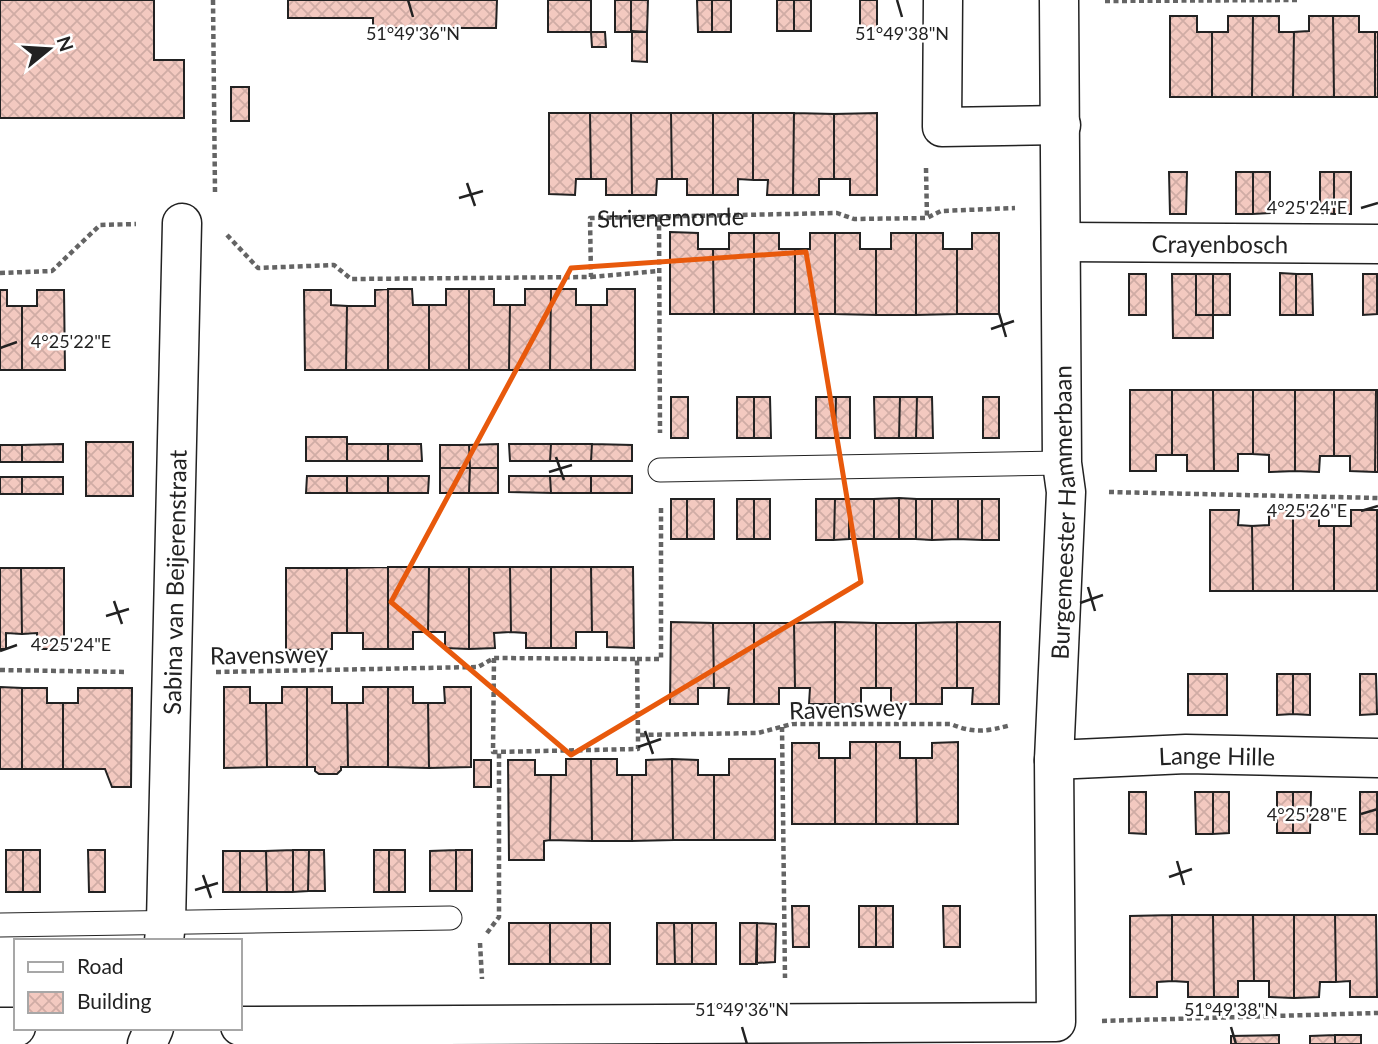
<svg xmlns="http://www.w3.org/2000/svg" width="1378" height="1044" font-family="Lato,sans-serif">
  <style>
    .building { fill: url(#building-cross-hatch); stroke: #222; stroke-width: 2 }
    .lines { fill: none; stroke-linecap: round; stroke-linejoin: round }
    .lane-casing { stroke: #222; stroke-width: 25 }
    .street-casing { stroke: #222; stroke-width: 41 }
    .path { stroke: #646464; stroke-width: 4.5; stroke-dasharray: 5 3.5; stroke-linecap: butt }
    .lane { stroke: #fff; stroke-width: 23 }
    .street { stroke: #fff; stroke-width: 38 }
    .marked { fill: none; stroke: #e8590c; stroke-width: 5; stroke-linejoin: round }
    .ticks { fill: none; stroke: #222; stroke-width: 2.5 }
    .labels { text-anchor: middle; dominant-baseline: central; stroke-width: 5; stroke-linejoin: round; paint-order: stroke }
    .street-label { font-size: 24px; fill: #222; stroke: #fff }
    .ticks-label { font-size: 18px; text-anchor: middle; fill: #222; stroke: #fff; stroke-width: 5; stroke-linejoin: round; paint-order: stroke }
  </style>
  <defs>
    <pattern id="building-cross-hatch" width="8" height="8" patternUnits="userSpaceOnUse" patternTransform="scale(1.75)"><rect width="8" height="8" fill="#f3c9c0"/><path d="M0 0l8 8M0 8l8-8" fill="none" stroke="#d0aca5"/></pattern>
  </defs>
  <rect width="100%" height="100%" fill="#fff"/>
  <path class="building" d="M0,0H154V60H184V118H0Z
    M288,0H497L496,28H373V18H288Z
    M548,0H591V32H548Z
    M615,0H631V32H615Z
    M631,0H648L647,32H631Z
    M697,0H712V32H698Z
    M712,0H731V32H712Z
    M777,0H794V31H777Z
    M794,0H811V31H794Z
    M860,0H877V31H860Z
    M1170,16H1197V32H1212V97H1170Z
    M1228,16H1253L1252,97H1212V32H1228Z
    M1253,16H1279V32H1294L1293,97H1252Z
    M1309,16H1333L1334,97H1293L1294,32L1309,31Z
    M1333,16H1359V32H1375V97H1334Z
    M632,31L647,32V62L632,61Z
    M591,32H605L606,47H592Z
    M1375,32H1378V97H1375Z
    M231,87H249V121H231Z
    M549,113H590L591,179H576L575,195L549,194Z
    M590,113H631L632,195H606V179H591Z
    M631,113H671L672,179H657L656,195H632Z
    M671,113H713V195H687V179H672Z
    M713,113H753V180L738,179V195H713Z
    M753,113H794L793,195H767L768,180H753Z
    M794,113L834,114V179H819V195H793Z
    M877,113V195H850V179H834V114Z
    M1169,172H1187L1186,214H1170Z
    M1236,172H1253V214H1236Z
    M1253,172H1270V213L1253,214Z
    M1320,172H1334V214L1320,213Z
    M1334,172H1351V214H1334Z
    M670,232L698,233V249H713L714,314H670Z
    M729,233H754V314H714L713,249H729Z
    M754,233H779V249H795V314H754Z
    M810,233H835V314H795V249H810Z
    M835,233H860V249H876V315L835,314Z
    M891,233H916V315H876V249H891Z
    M916,233H943V249H957V314L916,315Z
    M972,233H999V314H957V249H972Z
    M1280,273L1296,274V315H1280Z
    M1129,274H1146V315H1129Z
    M1172,274H1196V315H1213V338H1173Z
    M1196,274H1213V315H1196Z
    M1213,274H1230V315H1213Z
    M1296,274H1312L1313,315H1296Z
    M1363,274H1377V314L1363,315Z
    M1377,274H1378V314H1377Z
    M388,289V370H346L347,306H375V290Z
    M388,289H412L413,305H429V370H388Z
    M446,289H469V370H429V305H446Z
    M469,289H494V305H510L509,370H469Z
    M525,289H551L550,370H509L510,305H525Z
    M551,289H576V305H591V370H550Z
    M607,289H635V370H591V305H607Z
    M0,290H7V306H22V370H0Z
    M37,290H64L65,370H22V306H37Z
    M304,290H331V305L347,306L346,370H305Z
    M1130,390H1172V455H1156V471H1130Z
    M1172,390H1213L1214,471H1187V455H1172Z
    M1213,390H1253V454H1238V471H1214Z
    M1253,390H1295V471L1269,472V455L1253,454Z
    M1295,390H1334V456H1320L1319,472L1295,471Z
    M1334,390H1376L1375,472L1350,471V456H1334Z
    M1376,390H1378V472H1375Z
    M671,397H688V438H671Z
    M737,397H754V438H737Z
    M754,397H770L771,438H754Z
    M816,397H836L835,438H816Z
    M836,397H850V438H835Z
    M874,397H900L899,438H875Z
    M900,397H917L916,438H899Z
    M917,397H932L933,438H916Z
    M983,397H999V438H983Z
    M306,437H347V461H306Z
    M86,442H133V496H86Z
    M63,444V462H22V445Z
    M347,444H388V461H347Z
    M388,444H421L422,461H388Z
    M498,444V468H470L469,445Z
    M509,444H551L550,461H510Z
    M551,444H592L591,461H550Z
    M592,444L632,445V461H591Z
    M0,445H22V462H0Z
    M440,445H469L470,468H440Z
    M440,468H470L469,493H440Z
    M470,468H498V493H469Z
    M307,476H347V493H306Z
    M347,476H388V493H347Z
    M388,476H429L428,493H388Z
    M509,476H550L551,493L509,492Z
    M550,476H591V493H551Z
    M591,476H632V493H591Z
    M0,477H22V494H0Z
    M22,477H63V494H22Z
    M899,498L916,499V539H899Z
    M899,498V539H874V499Z
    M671,499H687V539H671Z
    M687,499H714V539H687Z
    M737,499H754V539H737Z
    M754,499H770V539H754Z
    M816,499H835L834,540H816Z
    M835,499H849V539L834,540Z
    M849,499H874V539H849Z
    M916,499H932V540L916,539Z
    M932,499H958V539L932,540Z
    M958,499H982V540L958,539Z
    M982,499H999V540H982Z
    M1210,510H1239L1238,525L1252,526L1253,591H1210Z
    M1269,510H1293V591H1253L1252,526L1269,525Z
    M1293,510H1319V526H1334V591H1293Z
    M1351,510H1377V591H1334V526H1351Z
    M388,567V649H363V633H347V568Z
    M388,567H429L428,632H413V649H388Z
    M429,567H469V649L445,648V632H428Z
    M469,567H510L511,632L494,633L495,648L469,649Z
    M510,567H551V648H526V633L511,632Z
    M551,567H591L592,632H576V648H551Z
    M591,567H633L634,648L607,647V632H592Z
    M0,568H21L22,634L6,633V649H0Z
    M21,568H64V649H37V633L22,634Z
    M286,568H347V633H332V649L286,650Z
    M671,622L713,623L714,688H698V704H670Z
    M835,622V704H809L810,688H795L794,623Z
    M835,622L876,623V688H861V704H835Z
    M957,622H1000L999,704H972L973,688H957Z
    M957,622V688H942V704H916V623Z
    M713,623H754V704H728L729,688H714Z
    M754,623H794L795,688H779V704H754Z
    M876,623H916V704H891V688H876Z
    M1188,674H1227V715H1188Z
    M1277,674H1293V714L1277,715Z
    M1293,674H1310V715L1293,714Z
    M1360,674H1376L1377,714L1360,715Z
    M0,687L22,688V769H0Z
    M224,687H250V703H266L267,767L224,768Z
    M282,687H307V767H267L266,703H282Z
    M307,687H332V703H347L348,767H341V770L337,774H319L315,771V767H307Z
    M363,687H388V767H348L347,703H363Z
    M388,687H413V703H428L429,768L388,767Z
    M444,687H471V767L429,768L428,703H445Z
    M22,688H47V703H63V769H22Z
    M78,688H132L131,787H112L105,769H63V703H78Z
    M850,742H876V824H835V758H850Z
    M876,742H900V758H916L917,824H876Z
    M958,742V824H917L916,758H932V743Z
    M792,743H819V758H835V824H792Z
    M566,759H591L592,841L550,840L551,775H566Z
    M591,759H617V775H632V841H592Z
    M672,759L673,840L632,841V775H646V760Z
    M672,759L698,760V775H714V840H673Z
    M729,759H775V840H714V775H729Z
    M474,760H491V787H474Z
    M508,760H535V775H551L550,840L544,841V860H509Z
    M1129,792H1146V834L1129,833Z
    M1195,792H1213V834H1196Z
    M1213,792H1229V833L1213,834Z
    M1277,792H1293V833H1277Z
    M1293,792H1311L1310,833H1293Z
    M1360,792H1377V834H1360Z
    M6,850H23V892H6Z
    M23,850H40V892H23Z
    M88,850H105V892H89Z
    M293,850H309L308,891L293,892Z
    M293,850V892H267L266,851Z
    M309,850H324L325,891H308Z
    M374,850H389V892H374Z
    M389,850H405V892H389Z
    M456,850H472V891H456Z
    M456,850V891H430V851Z
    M223,851H240V892H223Z
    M240,851H266L267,892H240Z
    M792,906H809V947H793Z
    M859,906H876V947H859Z
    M876,906H893V947H876Z
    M943,906H960V947H944Z
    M1172,915V981L1157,982V997H1130V916Z
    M1172,915H1213L1214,997H1188V982L1172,981Z
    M1213,915H1253L1254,981H1238V997H1214Z
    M1253,915H1294V998L1269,997V981H1254Z
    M1294,915H1335L1336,982H1320L1319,997L1294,998Z
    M1335,915H1376L1377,997H1350V981L1336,982Z
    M509,923H550V964H509Z
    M550,923H591V964H550Z
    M591,923H610V964H591Z
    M657,923H674L675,964H657Z
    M674,923H692V964H675Z
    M692,923H716V964H692Z
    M740,923H757V964H740Z
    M757,923L776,924L775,962L756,963Z
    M1279,1035V1044H1231V1036Z
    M1335,1035H1361V1044H1335Z
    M1335,1035V1044H1310V1036Z"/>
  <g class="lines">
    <defs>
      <path id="lane" d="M660,470L1062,463
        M0,925L450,918"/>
      <g id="street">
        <path d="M943,0L942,127L1061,125"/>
        <path id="s2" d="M1062,242L1378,244"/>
        <path id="s3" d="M1054,760L1186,754L1378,758"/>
        <path id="s4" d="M164,941L166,922L182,223"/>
        <path id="s5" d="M240,1026L1056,1022L1054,760L1066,492L1062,463L1059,0"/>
        <path d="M0,1027H16"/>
        <path d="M147,1044L154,1028"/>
      </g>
    </defs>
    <use href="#lane" class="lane-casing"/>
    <use href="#street" class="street-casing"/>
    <g class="path">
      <path d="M213,0L215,192"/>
      <path d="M1105,1L1300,0"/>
      <path d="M926,168L927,218"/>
      <path d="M659,217L660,433"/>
      <path id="s1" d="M227,235L258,268L334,265L351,279L591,277L590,218L837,213L854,219L927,218L941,211L1015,208"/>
      <path d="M0,273L52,271L100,225L136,224"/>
      <path d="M591,277L659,271"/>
      <path d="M1109,492L1378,498"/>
      <path d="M494,658L493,752L638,749V735"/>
      <path d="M637,659H661V508"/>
      <path d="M0,670L127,672"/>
      <path d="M216,672L478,667L494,658L637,659L638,735L758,733L792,724H951C974,734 988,731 1011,725"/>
      <path d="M782,727L785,978"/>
      <path d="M487,933L499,917V752"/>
      <path d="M480,943L482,979"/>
      <path d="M1102,1021L1378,1013"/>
    </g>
    <use href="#lane" class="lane"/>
    <use href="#street" class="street"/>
  </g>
  <path class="marked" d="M806,252L861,582L571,755L391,602L571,268Z"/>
  <path class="ticks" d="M408,0L413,17M897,0L902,17M467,183L475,206M459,198L483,191M1361,208L1378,203M999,313L1006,337M991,329L1014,321M0,348L17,342M556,457L564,480M549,472L572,465M1361,511L1378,506M1088,587L1095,611M114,601L122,624M1080,603L1103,595M106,616L129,609M0,651L17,645M645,731L653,754M638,747L661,739M1361,814L1378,809M1177,861L1184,885M203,875L211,898M1169,877L1192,869M195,890L218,883M742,1027L747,1044M1231,1027L1236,1044"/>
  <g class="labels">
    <g class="street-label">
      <text stroke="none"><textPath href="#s1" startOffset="523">Strienemonde</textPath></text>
      <text stroke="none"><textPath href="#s2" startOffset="158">Crayenbosch</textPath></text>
      <text stroke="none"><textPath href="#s5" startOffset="1326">Burgemeester Hammerbaan</textPath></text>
      <text stroke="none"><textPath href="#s4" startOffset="359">Sabina van Beijerenstraat</textPath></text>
      <text transform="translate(269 654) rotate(-1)">Ravenswey</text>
      <text transform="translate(848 708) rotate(-2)">Ravenswey</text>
      <text stroke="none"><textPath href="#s3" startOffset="163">Lange Hille</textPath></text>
    </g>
  </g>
  <g class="ticks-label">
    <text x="413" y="40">51°49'36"N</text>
    <text x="902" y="40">51°49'38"N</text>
    <text x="1307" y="214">4°25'24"E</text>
    <text x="71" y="348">4°25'22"E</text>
    <text x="1307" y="517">4°25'26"E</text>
    <text x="71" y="651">4°25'24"E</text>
    <text x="1307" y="821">4°25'28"E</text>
    <text x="742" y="1016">51°49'36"N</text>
    <text x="1231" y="1016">51°49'38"N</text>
  </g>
  <rect x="14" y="939" width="228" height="91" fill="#ffffff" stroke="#a7a7a7" stroke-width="2"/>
  <rect x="28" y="962" width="35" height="10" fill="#ffffff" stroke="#a7a7a7" stroke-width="2"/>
  <text x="77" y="974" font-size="21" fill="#222222">Road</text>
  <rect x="28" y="992" width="35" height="21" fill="url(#building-cross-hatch)" stroke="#a7a7a7" stroke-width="2"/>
  <text x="77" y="1009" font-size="21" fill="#222222">Building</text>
  <g transform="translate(49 49) rotate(72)" stroke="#ffffff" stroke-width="5" paint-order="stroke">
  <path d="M0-5L12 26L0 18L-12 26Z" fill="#222222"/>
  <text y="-10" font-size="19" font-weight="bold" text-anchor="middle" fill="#222222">N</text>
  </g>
</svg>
